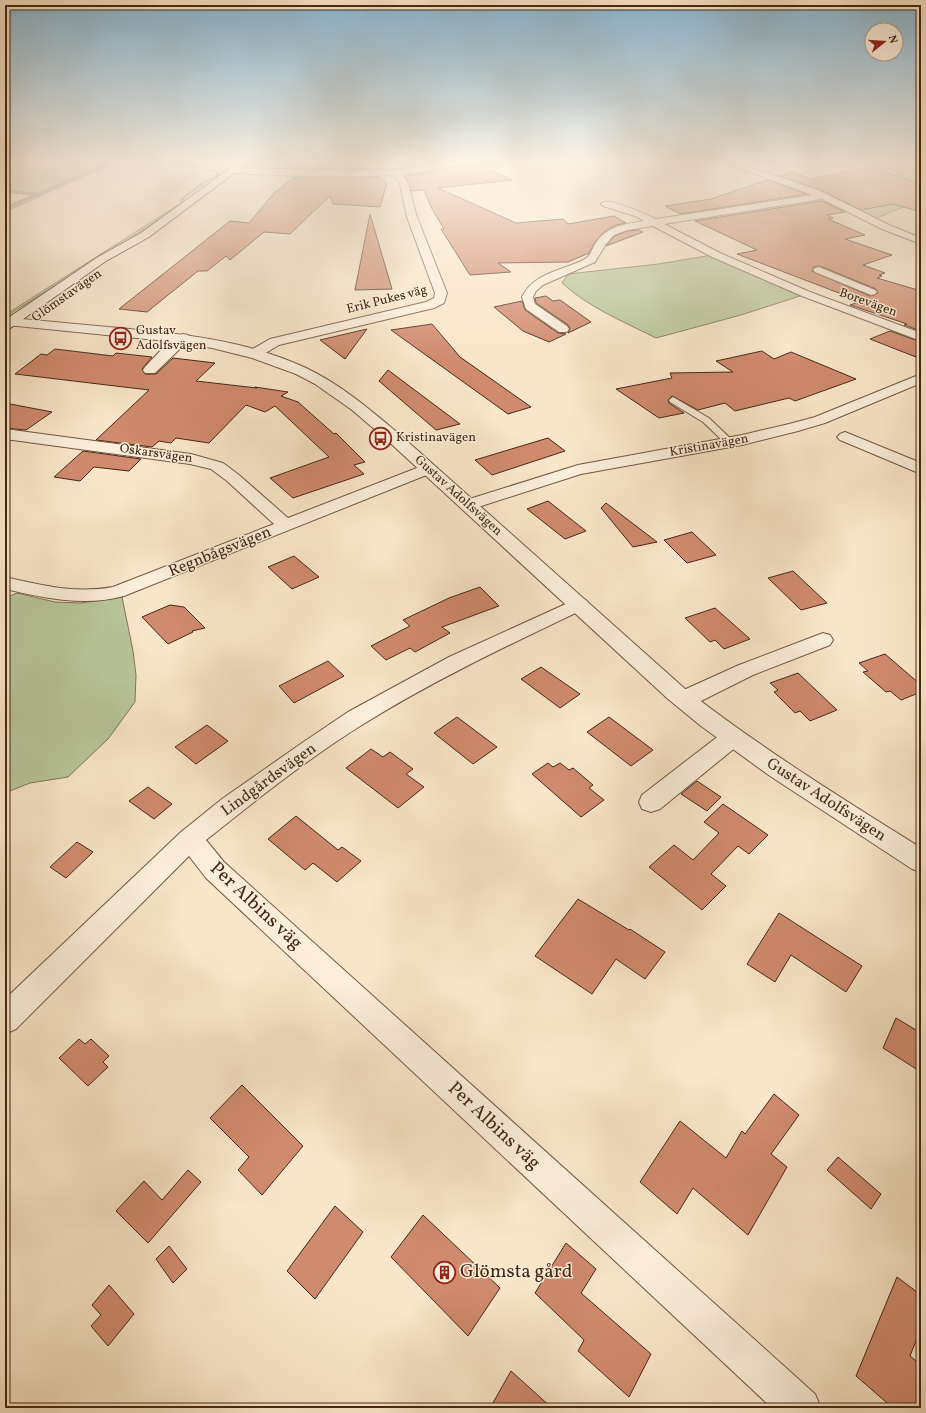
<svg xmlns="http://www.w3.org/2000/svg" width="926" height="1413" font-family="Vollkorn,serif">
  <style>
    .green { fill: #b8c69a; stroke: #7e7757 }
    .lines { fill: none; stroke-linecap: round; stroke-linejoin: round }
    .stream { stroke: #7a8375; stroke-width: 3 }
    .building { fill: #d08a6d; stroke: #452814; fill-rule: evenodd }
    .service-casing { stroke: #725741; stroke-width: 2 }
    .minor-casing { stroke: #725741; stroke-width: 2 }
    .tertiary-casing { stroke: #725741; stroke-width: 2 }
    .secondary-casing { stroke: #452814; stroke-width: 2 }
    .service { fill: #fbeedb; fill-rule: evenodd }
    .minor { fill: #fbeedb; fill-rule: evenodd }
    .tertiary { fill: #fbeedb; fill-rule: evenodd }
    .secondary { fill: #fbeedb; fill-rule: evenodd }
    .labels { text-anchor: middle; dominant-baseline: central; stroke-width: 3; stroke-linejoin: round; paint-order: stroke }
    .far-street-label { font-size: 13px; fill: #452814; stroke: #fbeedb }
    .far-poi-label { font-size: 13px; fill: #452814; stroke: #fbeedb; text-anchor: start }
    .street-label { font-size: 16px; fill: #452814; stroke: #fbeedb }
    .near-street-label { font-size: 19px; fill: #452814; stroke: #fbeedb }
    .near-poi-label { font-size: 19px; fill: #452814; stroke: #fbeedb; text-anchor: start }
  </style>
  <rect width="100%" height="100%" fill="#f9e5c8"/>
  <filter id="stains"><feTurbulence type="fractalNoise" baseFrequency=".005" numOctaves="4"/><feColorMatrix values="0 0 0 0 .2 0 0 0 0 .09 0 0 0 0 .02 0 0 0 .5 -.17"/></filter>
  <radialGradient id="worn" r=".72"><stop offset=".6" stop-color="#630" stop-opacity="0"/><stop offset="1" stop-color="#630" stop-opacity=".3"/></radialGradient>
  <path class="green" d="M5,161H127L98,170L5,212V207L33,195L5,192Z
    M228,161H239L215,178L204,183L183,199L184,202C126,243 65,279 5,317V315L178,205L181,202L180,200L199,185L218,174L216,172L203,170Z
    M853,161H921V200L874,219L832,197L869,189L876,180L901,173Z
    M712,255L803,295L741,315L656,338C624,322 588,307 562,283L568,274L658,264Z
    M17,593L55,602L81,603L122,597L133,651L136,675L135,702L108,739L68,777L30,783L5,793V598Z"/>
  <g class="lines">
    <path class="stream" d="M5,191L37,194
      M5,209L113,161"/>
  </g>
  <path class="building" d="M362,163L369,169H315L317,164Z
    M476,164L512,180L438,188L516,223L563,219L568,224L614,216L626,223L616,225L604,232L595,242L589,253L568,262L498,263L511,272L470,275L441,229H444L431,207L424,190L411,191L405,176Z
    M873,168L921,184V212L893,204L861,210L821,190L780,176L793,172L810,179L836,174L853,169L858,170Z
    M379,177L387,183L380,207L333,204L330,196L290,234L264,232L230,260L226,256L207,271H198L147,312L119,309L230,221L249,223L274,193L294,178Z
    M767,180L807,194L681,214L665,206L711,199Z
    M822,201L845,212L827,215L833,218L828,219L865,235L845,239L892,255L863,265L885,273L879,275L882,276L877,278L921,291V331L904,325L907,324L850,305L856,303L848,299L852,298L737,254L757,250L695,221ZM820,266L876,289L878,293L870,296L812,271L814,267Z
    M370,214L392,289L355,290Z
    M639,230L643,232L606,246L615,236L627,231Z
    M546,296L553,301L560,300L591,322L568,333L570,328L568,325L536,303L535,298Z
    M522,301L525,310L558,333L566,334L549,342L523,331L494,307Z
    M432,324L460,357L531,407L508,414L391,330Z
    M367,329L345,359L320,340Z
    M890,331L921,342V359L870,339Z
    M55,349L113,356L116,353L152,357L142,369L145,374H156L173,358L215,363L196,381L257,388L255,387L288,392L281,396L298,402L334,434L336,433L365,462L354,465L364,474L293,498L270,478L329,457L275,406L265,412L246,405L209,443L176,438L171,443L159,441L152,447L96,440L149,390L15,374L41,354L47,355Z
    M762,351L774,359L791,352L856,379L795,401L789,398L735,411L725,403L698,410L672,396L668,400L669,403L684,413L659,418L616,389L672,378L670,373L733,372L716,361Z
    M388,370L460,424L436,430L379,381Z
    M5,403L52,412L26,430L5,428Z
    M548,438L565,451L492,475L475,460Z
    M83,451L141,459L129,471L94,467L80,481L54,477Z
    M548,501L586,531L565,539L527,509Z
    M606,503L657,542L633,547L601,508Z
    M692,532L716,555L687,563L664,540Z
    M294,556L319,577L292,589L268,567Z
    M793,571L827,603L801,610L768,578Z
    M480,587L499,606L442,627L450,633L415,652L410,648L386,660L371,646L410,626L403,620L449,598Z
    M170,605L184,607L205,628L192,631L193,632L168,644L142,617Z
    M715,608L750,639L724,649L715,640L710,642L685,618Z
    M885,654L921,685V692L901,700L890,691L886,692L863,672L868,671L859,663Z
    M328,661L344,676L294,703L279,686Z
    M541,667L580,694L560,708L521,679Z
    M798,673L837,710L810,721L800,711L795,713L774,692L778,690L770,683Z
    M457,717L497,747L473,764L434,733Z
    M609,717L653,750L631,766L587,732Z
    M207,725L228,741L196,764L175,747Z
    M371,749L383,757L390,752L413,769L406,774L424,787L398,808L346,768Z
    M548,763L553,767L560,763L569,770L573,768L593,785L589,788L604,800L581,817L532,774Z
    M697,781L721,797L707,811L681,794Z
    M148,787L172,804L154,819L129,801Z
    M723,804L768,835L749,854L738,846L711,874L726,886L702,910L649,867L674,845L693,860L719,833L704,822Z
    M296,816L338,850L342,847L361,861L337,882L313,863L305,870L268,839Z
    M77,842L93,852L66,878L50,867Z
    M578,899L629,930L630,929L665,952L645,979L616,959L592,994L535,956Z
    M779,913L862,966L846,992L791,955L775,982L747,964Z
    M896,1018L921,1033V1072L883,1048Z
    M79,1039L85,1044L91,1039L109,1056L103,1062L108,1067L88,1086L59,1058Z
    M242,1085L303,1146L262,1195L238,1170L249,1157L210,1118Z
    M774,1094L799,1115L771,1154L787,1167L748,1235L693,1188L677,1214L640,1182L680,1121L726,1158L742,1131L745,1134Z
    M838,1157L881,1194L871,1209L827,1170Z
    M188,1170L201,1182L148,1243L116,1211L144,1181L162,1200Z
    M335,1206L363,1232L315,1299L287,1271Z
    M423,1215L500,1288L468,1336L391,1257Z
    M566,1243L596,1269L581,1293L651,1354L629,1397L578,1351L584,1340L535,1293Z
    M169,1246L187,1269L173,1283L156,1259Z
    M897,1277L921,1295V1328L910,1356L921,1365V1408H893L856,1376Z
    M109,1285L134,1314L108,1346L91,1326L101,1315L92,1305Z
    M511,1371L552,1408H490Z"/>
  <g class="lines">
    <defs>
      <path id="service" d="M673,397L709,418L732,440L734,442L732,444H726L703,422L670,402L669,400Z"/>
      <path id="minor" d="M452,161H470L466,164L402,174L408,184L417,217L447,293L444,303L434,308L279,345L259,357H249L247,354L249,351L270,339L426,302L434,298L435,293L407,217L400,184L394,175C341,178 288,176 235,173L231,170L232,168L356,171L406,169Z
        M719,161H732L820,191L889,225L921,238V244L882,229L822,199L664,224L720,253L810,292L921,333V341L802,296L712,257L653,226L627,230L614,235L606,244L595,262L543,285L536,291L533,297L535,304L567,326L569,329L567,332H559L526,309L522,297C534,272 563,271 585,259C591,256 592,248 596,243C607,226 625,224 644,221L635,216L603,206L601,204L603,202C613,199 645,214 656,219L813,195Z
        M819,267L875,290L877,292L875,294L871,295L815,272L813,270L815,268Z
        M183,334L188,335L189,338L188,341L155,373H145L143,370L145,367C154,358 171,337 183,334Z
        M921,374V383L825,423L798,431L742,445L581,474L469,510L463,509L461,505L463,501L578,465L742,435L789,424L815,417Z
        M5,429L191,454L223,463L239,475L288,518L422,466L428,464L434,466L436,469L434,472L124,596C83,607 45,598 5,589V577C41,585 75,594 113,587L274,524L227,481L211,469L190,464L5,439Z
        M845,432L921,463V474L840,440L837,437L840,434Z
        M579,598L586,600L589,604L586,608C511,644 436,679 365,723C310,757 256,800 206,840L224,862L815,1394L821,1408H772L206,878L189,856L16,1029L5,1034V999L181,832L222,799L302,743L348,712L449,657Z
        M823,633L830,635L833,640L830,645L753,675L693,705L685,707L677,705L674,699L677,693L739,665Z
        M733,729L741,731L744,737L741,743L660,809L651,812L642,809L639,802L642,795L725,731Z"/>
      <path id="tertiary" d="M11,318C43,321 76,324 108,327C174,333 245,339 306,368C340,384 369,409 398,433L684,688C759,747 840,797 921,848V872L912,869L770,776L701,726L668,699L387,440L352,410L315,384L296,374L252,358L212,348L166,341L7,325L5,322L7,319Z"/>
      <path id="secondary" d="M240,161H250L149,237L106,261L9,329L5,330V320L98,257L141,233Z"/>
    </defs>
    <use href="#service" class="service-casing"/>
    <use href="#minor" class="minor-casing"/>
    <use href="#tertiary" class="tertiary-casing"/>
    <use href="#secondary" class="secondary-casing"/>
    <use href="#service" class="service"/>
    <use href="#minor" class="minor"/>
    <use href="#tertiary" class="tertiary"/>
    <use href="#secondary" class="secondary"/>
  </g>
  <linearGradient id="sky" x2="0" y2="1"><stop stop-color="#8ab8d4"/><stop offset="0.45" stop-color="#fcf3e6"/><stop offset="1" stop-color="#fcf3e6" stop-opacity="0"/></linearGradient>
  <rect width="926" height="359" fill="url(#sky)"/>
  <defs>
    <symbol id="bus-ring" viewBox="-11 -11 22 22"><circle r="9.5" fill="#fbeedb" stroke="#8f2418" stroke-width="1.5"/><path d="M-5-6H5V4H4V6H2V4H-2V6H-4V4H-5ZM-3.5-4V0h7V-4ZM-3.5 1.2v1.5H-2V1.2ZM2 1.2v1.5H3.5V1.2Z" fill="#8f2418"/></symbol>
    <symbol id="building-ring" viewBox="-11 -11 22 22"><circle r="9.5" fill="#fbeedb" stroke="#8f2418" stroke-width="1.5"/><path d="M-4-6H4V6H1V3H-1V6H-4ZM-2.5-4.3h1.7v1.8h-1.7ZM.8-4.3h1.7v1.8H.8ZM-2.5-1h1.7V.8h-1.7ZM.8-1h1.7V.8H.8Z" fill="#8f2418"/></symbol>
  </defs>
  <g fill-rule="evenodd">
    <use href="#bus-ring" x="108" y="326" width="25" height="25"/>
    <use href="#bus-ring" x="368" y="426" width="25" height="25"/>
    <use href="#building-ring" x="432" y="1260" width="25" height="25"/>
  </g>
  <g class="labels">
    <g class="far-street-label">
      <text transform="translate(67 296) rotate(-35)">Glömstavägen</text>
      <text transform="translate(387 300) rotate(-14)">Erik Pukes väg</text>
      <text transform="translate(868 303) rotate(20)">Borevägen</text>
      <text transform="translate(709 446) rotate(-10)">Kristinavägen</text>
      <text transform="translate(156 454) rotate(8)">Oskarsvägen</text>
      <text transform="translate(458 496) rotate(42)">Gustav Adolfsvägen</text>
    </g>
    <g class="far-poi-label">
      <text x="136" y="331">Gustav<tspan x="136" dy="15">Adolfsvägen</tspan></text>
      <text x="396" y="438">Kristinavägen</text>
    </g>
    <g class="street-label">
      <text transform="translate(220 552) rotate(-22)">Regnbågsvägen</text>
      <text transform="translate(269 780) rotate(-36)">Lindgårdsvägen</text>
      <text transform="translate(826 800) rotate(33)">Gustav Adolfsvägen</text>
    </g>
    <g class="near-street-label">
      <text transform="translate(256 906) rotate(43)">Per Albins väg</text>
      <text transform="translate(494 1126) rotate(43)">Per Albins väg</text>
    </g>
    <g class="near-poi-label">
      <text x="460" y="1272">Glömsta gård</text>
    </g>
  </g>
  <rect width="926" height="1413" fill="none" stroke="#f9e5c8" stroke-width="20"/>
  <rect x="6" y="6" width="914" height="1401" fill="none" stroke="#452814" stroke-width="2"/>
  <rect x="10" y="10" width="906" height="1393" fill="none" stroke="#452814"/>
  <g transform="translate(884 42) rotate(73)"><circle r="19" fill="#fbeedb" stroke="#b29f8b"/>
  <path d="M0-3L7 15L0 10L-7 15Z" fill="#8f2418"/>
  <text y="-6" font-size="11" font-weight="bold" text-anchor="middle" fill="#452814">N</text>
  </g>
  <rect width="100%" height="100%" filter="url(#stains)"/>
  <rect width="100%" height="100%" fill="url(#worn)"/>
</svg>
